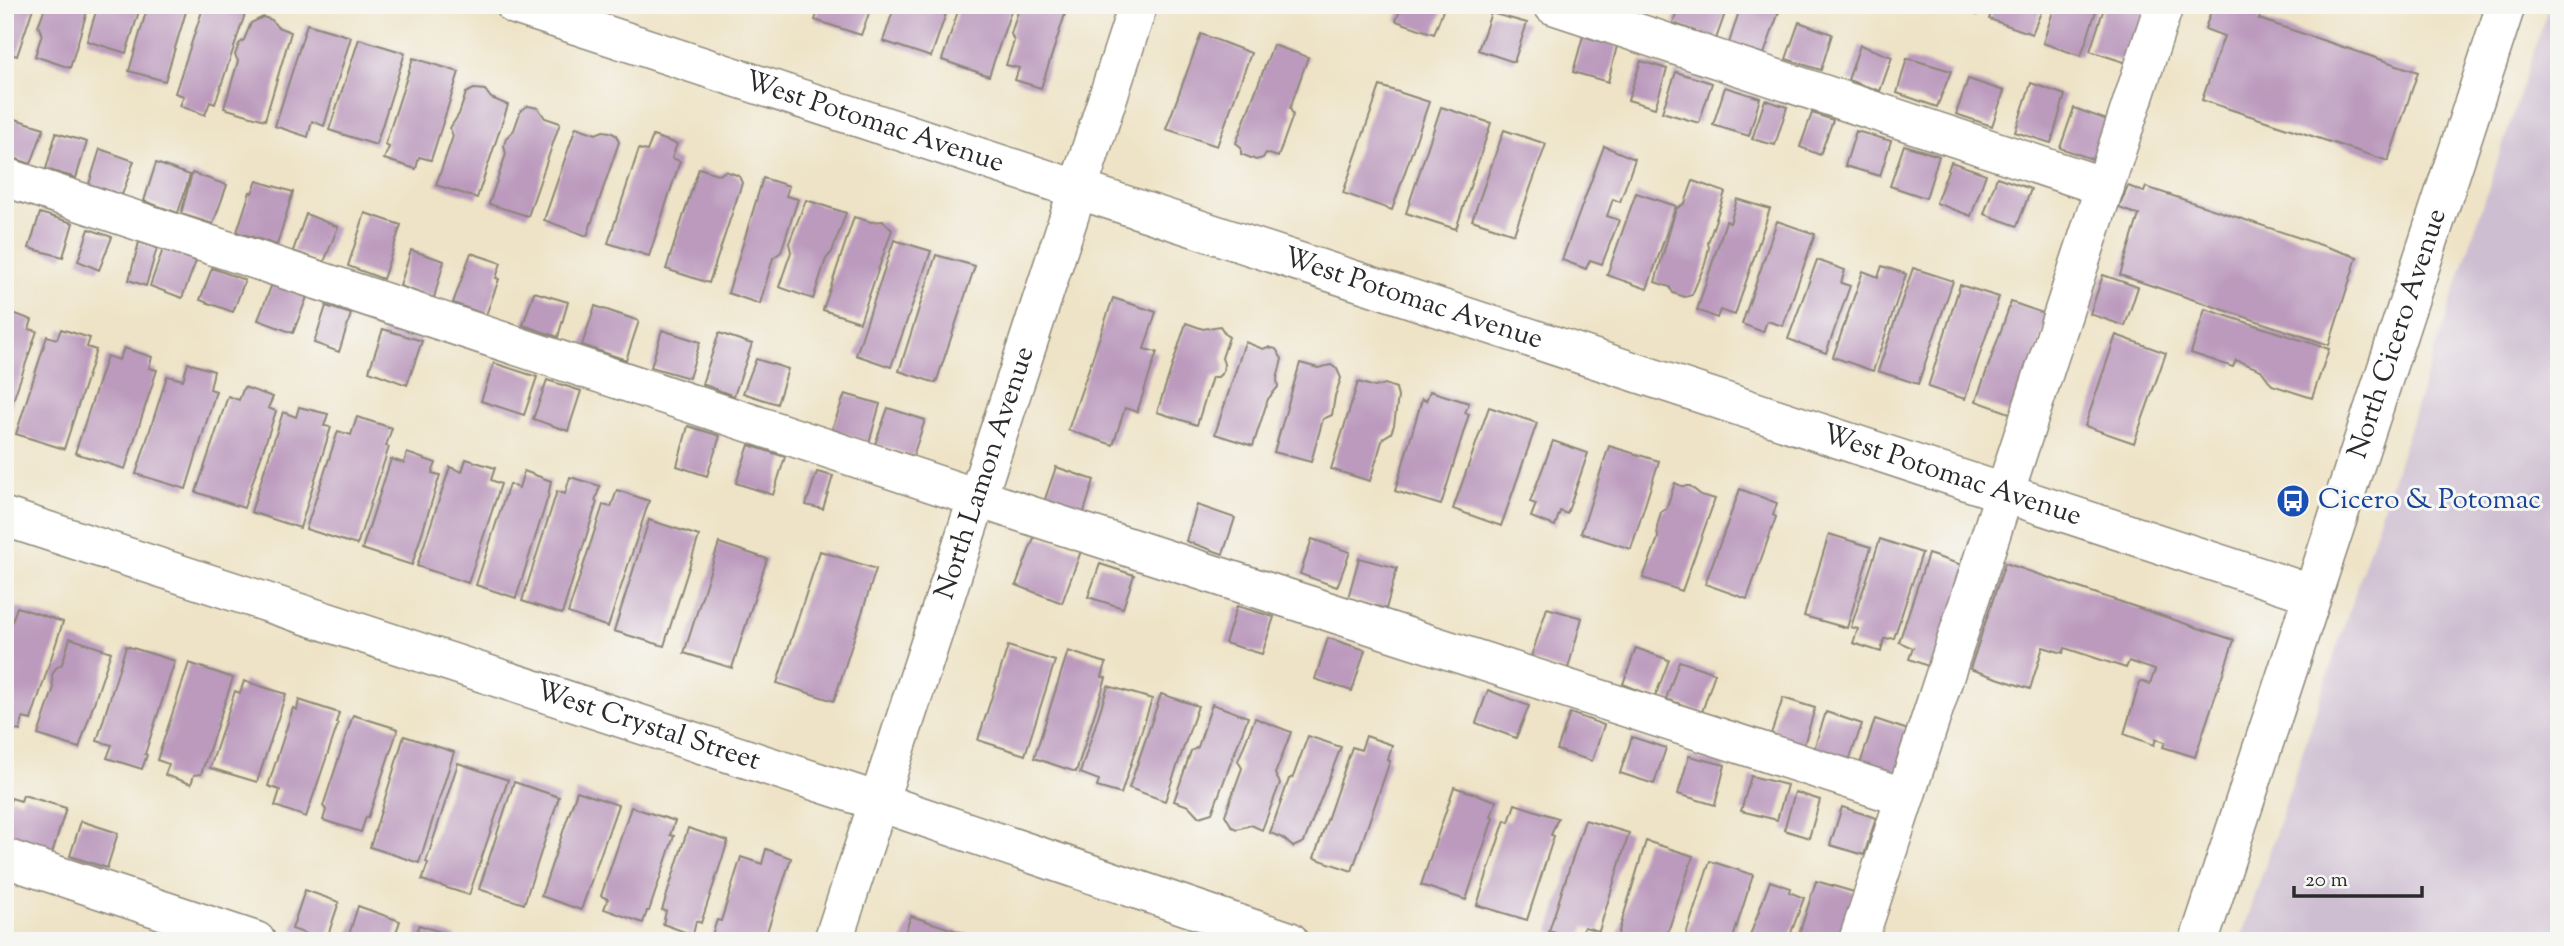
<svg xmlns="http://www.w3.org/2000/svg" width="2564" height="946" font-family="'Sorts Mill Goudy',serif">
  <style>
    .industrial { fill: #cebed1 }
    .building { fill: #bb9abd }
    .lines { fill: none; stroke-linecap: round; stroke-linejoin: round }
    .minor-casing { stroke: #8c8778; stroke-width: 41 }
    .major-casing { stroke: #8c8778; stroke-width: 41 }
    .minor { stroke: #fff; stroke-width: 38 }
    .major { stroke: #fff; stroke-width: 38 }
    .labels { text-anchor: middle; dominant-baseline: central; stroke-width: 6; stroke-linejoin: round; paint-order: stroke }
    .street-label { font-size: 28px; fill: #2b2b2b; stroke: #f6f6f2 }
    .transit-label { font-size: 28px; fill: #164399; stroke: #f6f6f2; text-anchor: start }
  </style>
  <rect width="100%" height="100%" fill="#f6f6f2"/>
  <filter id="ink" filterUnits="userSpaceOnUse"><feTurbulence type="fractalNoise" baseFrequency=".0143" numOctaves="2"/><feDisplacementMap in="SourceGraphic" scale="14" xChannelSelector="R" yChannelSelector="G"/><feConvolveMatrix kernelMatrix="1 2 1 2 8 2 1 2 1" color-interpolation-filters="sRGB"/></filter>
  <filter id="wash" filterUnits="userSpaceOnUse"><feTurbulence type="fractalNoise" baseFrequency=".00686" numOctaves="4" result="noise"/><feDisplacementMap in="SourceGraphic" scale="28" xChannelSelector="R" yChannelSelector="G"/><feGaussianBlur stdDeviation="1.57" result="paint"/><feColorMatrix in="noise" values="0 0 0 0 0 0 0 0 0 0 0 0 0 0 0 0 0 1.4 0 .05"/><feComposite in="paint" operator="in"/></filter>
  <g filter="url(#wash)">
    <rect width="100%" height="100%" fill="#eee3c6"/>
    <path class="industrial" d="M2549,5H2559V941H2240Z"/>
    <g id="blocks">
      <path class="building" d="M5,5H34L17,56L5,52Z
        M46,5H89L70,68L35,56L42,34L38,26Z
        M98,5H141L126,53L87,41Z
        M148,5H188L165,81L129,71Z
        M204,5H248L215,104L210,102L205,115L180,106L184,96L175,93Z
        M820,5H872L861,35L815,20Z
        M895,5H949L931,57L883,41Z
        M960,5H1013L989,76L942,60Z
        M1020,5H1068L1041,88L1015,80L1019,68L1006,65L1014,41L1011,34Z
        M1402,5H1445L1434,34L1396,21Z
        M1679,5H1728L1716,39L1673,23Z
        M1741,5L1781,6L1764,54L1729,43Z
        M1950,5H1980L1977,15Z
        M1994,5H2044L2032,34L1989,19Z
        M2055,5H2098L2081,56L2043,43Z
        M2105,5H2149L2130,64L2090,51Z
        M2213,5H2263L2259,19L2418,72L2388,161L2202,100L2224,36L2205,29Z
        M1491,13L1527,23L1514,62L1478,50Z
        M263,17L272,20L277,27L291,32L265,120L224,108L238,61L235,55L239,44L244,40L251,23Z
        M1799,22L1832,34L1821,70L1786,59Z
        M307,24L351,37L324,126L312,121L308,137L275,126Z
        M1201,34L1251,53L1217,146L1166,129Z
        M1583,36L1617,46L1608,82L1573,72Z
        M359,39L405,53L376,145L329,130Z
        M1273,45L1308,57L1290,108L1293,115L1278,157L1266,153L1263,158L1256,160L1241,154V147L1236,143Z
        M1860,45L1892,57L1880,91L1848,80Z
        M413,58L459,72L431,160L419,157L416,169L384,159L389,147L385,145Z
        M1907,58L1951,71L1937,107L1897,93Z
        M1641,61L1667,69L1655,108L1628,100Z
        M1676,72L1712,83L1699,123L1662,112Z
        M1968,79L2004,91L1992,126L1956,114Z
        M2031,83L2065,95L2051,143L2015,132Z
        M1380,86L1429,102L1392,210L1343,193Z
        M1725,87L1760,98L1749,136L1713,125Z
        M474,89L485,90L491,98L508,105L477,198L436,185L453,136L450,128L459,114L466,93Z
        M1765,100L1787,107L1775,145L1752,139Z
        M528,106L538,108L545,118L560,123L528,216L489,204L506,154L504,146L506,138L514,130L521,110Z
        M1441,107L1491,123L1456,229L1406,213Z
        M2074,108L2110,121L2095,160L2060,148Z
        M1812,113L1833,120L1820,155L1800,147Z
        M15,119L44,128L31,164L5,155V144Z
        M576,127L596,134L603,131L610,132L616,135L619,142L587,236L544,220Z
        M1504,130L1546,144L1514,234L1472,220Z
        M1856,131L1891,141L1880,176L1845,166Z
        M56,133L87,142L76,178L46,169Z
        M653,136L677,144L672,158L680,161L649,256L608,243L639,149L647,151Z
        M1904,145L1939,156L1926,198L1890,186Z
        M1604,146L1635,159L1620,202L1613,199L1607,216L1619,220L1602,264L1590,260L1586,269L1562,260Z
        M100,149L134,161L122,195L89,184Z
        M1951,162L1986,174L1971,216L1936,203Z
        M156,163L190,175L178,213L144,201Z
        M699,168L720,175L725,171L734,174L739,176L742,183L709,283L666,269Z
        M192,173L227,185L213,224L181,214Z
        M1997,177L2031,189L2017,226L1984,214Z
        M763,178L789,186L786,196L798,199L781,252L773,258L760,304L728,293Z
        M257,181L293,192L277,245L237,232L250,192L252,193Z
        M1693,181L1725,192L1708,243L1709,247L1705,264L1692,295L1685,297L1673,293L1670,287L1655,282L1676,209L1685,203Z
        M2128,186L2144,192L2146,187L2357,257L2329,345L2120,275L2139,215L2119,208Z
        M1636,193L1676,206L1647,289L1607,275Z
        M1737,199L1770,209L1735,315L1720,310L1717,318L1697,310L1726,221L1730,223Z
        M806,200L846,213L832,252L826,259L813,299L779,287L791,252L789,243Z
        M40,213L73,223L63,257L29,248Z
        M365,213L401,225L383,279L348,266Z
        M306,214L338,227L324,262L293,251Z
        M854,217L871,222L883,221L892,230L860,322L823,310Z
        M1777,221L1815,234L1783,326L1767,321L1763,332L1742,324Z
        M89,229L112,237L99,270L78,261Z
        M894,240L931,251L891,367L856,355Z
        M139,242L157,248L146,286L129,280Z
        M163,249L196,261L182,298L150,286Z
        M411,250L444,261L434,298L400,286Z
        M471,253L501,263L496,278L499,279L486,315L453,303Z
        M936,255L975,266L936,383L899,371Z
        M1817,260L1845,270L1841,283L1850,286L1826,353L1788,339Z
        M1882,266L1906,274L1873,371L1833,357L1863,271L1878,277Z
        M212,268L245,280L233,312L200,300Z
        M1913,268L1953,281L1918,384L1878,371Z
        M2103,275L2138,287L2125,326L2090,314Z
        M272,284L307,297L293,333L258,320Z
        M1960,285L1999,297L1965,399L1928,387Z
        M534,292L568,302L558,337L523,325Z
        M1113,298L1156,312L1144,349L1157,352L1137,412L1125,408L1113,445L1068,430Z
        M2011,302L2049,315L2015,415L1976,401Z
        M326,306L351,314L339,352L314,343Z
        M595,306L639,321L626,360L582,345Z
        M2205,309L2329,349L2312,398L2272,385L2261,370L2236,360L2233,367L2191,353Z
        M5,310L32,320L29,329L37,331L6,421Z
        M1186,323L1203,329L1220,326L1226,335L1229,337L1222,358L1224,364L1223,372L1218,377H1212L1197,425L1157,412Z
        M61,329L90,338L87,347L96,350L64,449L16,434L47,336L57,339Z
        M383,329L422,341L407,385L369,371Z
        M662,330L700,342L689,378L651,367Z
        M719,333L752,344L734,396L702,384Z
        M2116,335L2166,353L2134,443L2085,426Z
        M1245,342L1263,349L1268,347L1276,349L1282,359L1277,379L1278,387L1268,399L1253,446L1215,434Z
        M124,348L152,357L149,368L157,370L125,469L75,453L107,356L119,360Z
        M756,359L788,369L777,404L743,393Z
        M188,363L214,371L210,389L216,391L186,489L136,474L167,376L183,380Z
        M494,363L537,377L524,415L481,401Z
        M1300,363L1318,368L1331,365L1337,369L1341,378L1335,396L1332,415L1323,419L1311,462L1274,452Z
        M547,380L581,391L568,431L533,419Z
        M1358,382L1375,387L1385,384L1396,388L1398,397L1394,425L1391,433L1383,438L1370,481L1331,469Z
        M244,387L273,397L268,408L276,411L244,508L196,492L228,396L239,400Z
        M1430,391L1469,403L1465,413L1469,414L1441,505L1395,491L1422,399L1426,401Z
        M845,394L880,404L869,443L832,429Z
        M299,407L328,414L324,426L331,427L300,528L251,512L283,412L296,417Z
        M1489,407L1537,423L1501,526L1453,509Z
        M888,408L925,420L913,456L875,444Z
        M357,417L392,428L386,446L389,447L357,545L306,529L338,431L351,435Z
        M688,426L720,436L707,476L677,466Z
        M1553,441L1588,453L1567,514L1560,511L1555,526L1531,517L1536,504L1530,502Z
        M749,445L785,457L773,495L736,483Z
        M1609,446L1659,461L1631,549L1581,533Z
        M407,453L436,463L432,473L440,475L412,565L362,549L391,459L404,463Z
        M466,459L495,468L491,480L501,484L468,583L417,566L450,467L462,472Z
        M1056,467L1094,480L1083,515L1044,502Z
        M524,471L551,481L548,497L516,598L476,585L509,484L519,488Z
        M817,472L833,476L823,509L806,505Z
        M570,477L600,486L595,501L597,502L562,614L522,601L557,491L565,494Z
        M1675,483L1681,486H1690L1701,495L1715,499L1682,591L1643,578L1658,538L1657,527L1661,512L1666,509Z
        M1740,489L1777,503L1773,515L1776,517L1747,599L1705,584Z
        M617,490L649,501L608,627L568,613L603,505L611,507Z
        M1197,505L1235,518L1223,554L1186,541Z
        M649,520L699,536L664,646L614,631Z
        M1829,534L1871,547L1847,628L1804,616Z
        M1035,535L1081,551L1062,603L1016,585Z
        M1312,539L1350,552L1337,587L1300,574Z
        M1880,539L1922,553L1894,638L1884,639L1881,652L1853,643L1858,629L1851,627Z
        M719,543L767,559L732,668L684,653Z
        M820,551L876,569L834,701L777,683Z
        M1928,554L1968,567L1933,668L1909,659L1913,648L1899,642Z
        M1359,558L1397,568L1386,609L1348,598Z
        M2005,563L2234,640L2195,757L2163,747L2165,742L2156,739L2154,745L2124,734L2140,681L2150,684L2155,670L2129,661L2126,668L2065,648L2063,653L2043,647L2030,689L1970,669Z
        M1100,564L1134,575L1123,608L1088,597Z
        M1237,606L1274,617L1262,654L1225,643Z
        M17,607L63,622L31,720L23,718L20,731L5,726V642Z
        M1547,608L1582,618L1567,672L1530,660Z
        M70,638L111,652L79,748L38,735L53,690L52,675L56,668L62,664Z
        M1328,638L1365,650L1352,691L1315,679Z
        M126,646L175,661L145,754L147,755L142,769L107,758L112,745L97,741Z
        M1008,646L1055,661L1025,755L978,740Z
        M1636,648L1669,660L1655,697L1623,684Z
        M1068,651L1106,663L1102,677L1106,678L1076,772L1034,758Z
        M1679,661L1715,673L1702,712L1666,699Z
        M189,663L233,678L201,774L194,775L191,784L165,775L169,764L157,760Z
        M244,681L286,694L257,782L210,768L235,691L240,693Z
        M1108,686L1152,699L1121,794L1097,787L1099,780L1080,773Z
        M1488,690L1529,706L1516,738L1476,723Z
        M1161,694L1198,706L1165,801L1129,788Z
        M1783,698L1815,708L1804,745L1771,734Z
        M299,700L339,713L336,723L338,724L306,817L275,806L280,790L268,786L293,708L297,710Z
        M1212,704L1248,717L1212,813L1199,817L1189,806L1174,801L1191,751L1198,747Z
        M1826,712L1862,724L1849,761L1814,749Z
        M1570,713L1604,725L1592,761L1557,750Z
        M353,715L398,729L368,818L366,817L361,832L323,820L326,810L323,806Z
        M1255,718L1291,732L1275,774L1280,783L1262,830L1251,825L1237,829L1232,827L1225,815L1242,768L1238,761Z
        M1875,719L1911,731L1896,775L1860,764Z
        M404,736L454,752L419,863L370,847Z
        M1308,736L1341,747L1304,842L1293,847L1283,838L1270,833L1289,779L1293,777Z
        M1366,736L1392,745L1388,760L1390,761L1352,871L1314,858L1352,747L1361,750Z
        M1632,737L1666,748L1654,784L1620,773Z
        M1689,756L1725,765L1715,805L1678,794Z
        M458,763L508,780L469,895L422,880L428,863L426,862Z
        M1751,776L1787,785L1777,820L1741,811Z
        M514,782L559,797L524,904L479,889Z
        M1454,787L1496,801L1491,817L1493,818L1466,900L1421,885Z
        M577,791L618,805L581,910L541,896Z
        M1795,792L1820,800L1809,838L1784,830Z
        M23,795L66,808L52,854L5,840V819L11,798L21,801Z
        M1515,804L1558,818L1551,835L1554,836L1527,920L1477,905L1505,820L1509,822Z
        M631,807L675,821L670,835L674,836L649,911H647L643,923L604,909L608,899L601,896Z
        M1842,807L1876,818L1864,855L1830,845Z
        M1585,820L1629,833L1599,931L1584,927L1580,941L1549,931Z
        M81,821L118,833L107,868L70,856Z
        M688,828L728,841L701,923L696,921L693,935L663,924L666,911L662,910Z
        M1646,841L1693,856L1665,941H1616Z
        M766,849L791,858L764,941H710L717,920L721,921L741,857L762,864Z
        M1710,861L1753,875L1732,941H1684Z
        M1770,881L1790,888L1789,892L1804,898L1788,941H1748Z
        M1816,881L1854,892L1840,941H1797Z
        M305,890L339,902L326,941L292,929Z
        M358,906L400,921L393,941H347Z
        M911,916L984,940V941H902Z
        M419,925L456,937L455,941H414Z"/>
    </g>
  </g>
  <g filter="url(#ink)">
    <use href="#blocks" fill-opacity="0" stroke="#8c8778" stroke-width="2"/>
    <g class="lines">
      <defs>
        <g id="minor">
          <path id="s1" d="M515,5L2312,594"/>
          <path d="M1553,5L2105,187"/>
          <path d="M5,177L1029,515L1904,797"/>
          <path id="s2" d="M5,517L879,802L1289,941"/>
          <path d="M5,858L256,941"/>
          <path id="s3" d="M833,941L1138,5"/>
          <path d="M1858,941L2164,5"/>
        </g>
        <g id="major">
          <path id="s4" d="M2199,941L2506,5"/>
        </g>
      </defs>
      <use href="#minor" class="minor-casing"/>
      <use href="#major" class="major-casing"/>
      <use href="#minor" class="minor"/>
      <use href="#major" class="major"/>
    </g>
  </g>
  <defs>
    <symbol id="bus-disc" viewBox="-11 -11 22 22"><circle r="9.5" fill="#1a4fb4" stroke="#f6f6f2"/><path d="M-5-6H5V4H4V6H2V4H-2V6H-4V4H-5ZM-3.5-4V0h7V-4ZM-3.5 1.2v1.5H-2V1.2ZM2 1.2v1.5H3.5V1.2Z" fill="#fff"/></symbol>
  </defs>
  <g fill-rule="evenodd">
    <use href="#bus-disc" x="2274" y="482" width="38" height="38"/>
  </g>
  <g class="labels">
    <g class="street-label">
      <text stroke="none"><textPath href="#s1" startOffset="378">West Potomac Avenue</textPath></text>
      <text stroke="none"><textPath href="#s1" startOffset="945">West Potomac Avenue</textPath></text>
      <text stroke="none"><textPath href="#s4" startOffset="639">North Cicero Avenue</textPath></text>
      <text stroke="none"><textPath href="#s3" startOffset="492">North Lamon Avenue</textPath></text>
      <text stroke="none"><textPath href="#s1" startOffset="1512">West Potomac Avenue</textPath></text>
      <text stroke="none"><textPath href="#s2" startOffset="676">West Crystal Street</textPath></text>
    </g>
    <g class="transit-label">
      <text x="2318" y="501">Cicero &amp; Potomac</text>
    </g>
  </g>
  <rect width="2564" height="946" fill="none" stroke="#f6f6f2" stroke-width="28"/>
  <path d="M2294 886v10h128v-10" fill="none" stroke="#2b2b2b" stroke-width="3.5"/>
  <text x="2305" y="886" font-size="21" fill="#2b2b2b" stroke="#f6f6f2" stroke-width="5" paint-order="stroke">20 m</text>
</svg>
